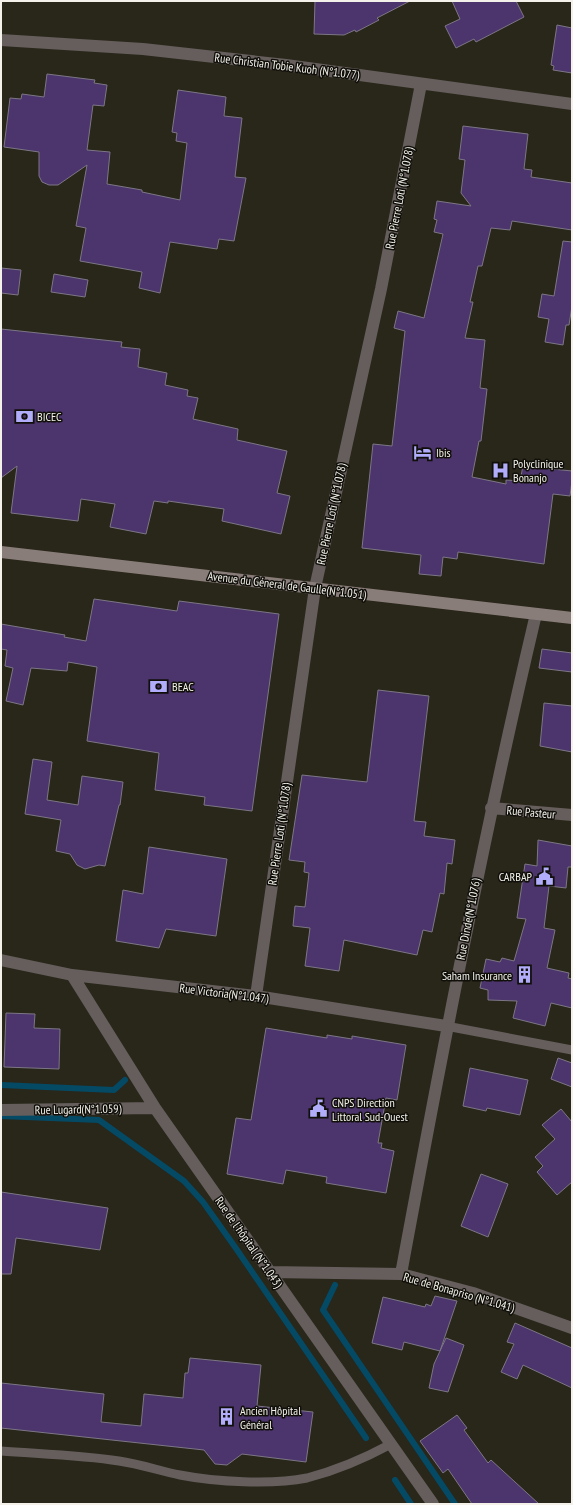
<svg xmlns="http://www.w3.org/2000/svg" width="573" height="1505" font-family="'PT Sans Narrow',sans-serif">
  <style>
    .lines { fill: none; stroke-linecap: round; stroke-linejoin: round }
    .stream { stroke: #044a65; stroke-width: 6 }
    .building { fill: #4c346c; stroke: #7c7785 }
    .lane { stroke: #655e5c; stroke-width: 9 }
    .street { stroke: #655e5c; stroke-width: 12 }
    .secondary { stroke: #897d7a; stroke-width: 12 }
    .labels { text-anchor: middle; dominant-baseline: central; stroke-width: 3; stroke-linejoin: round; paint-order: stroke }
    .street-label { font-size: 12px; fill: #f3f1e9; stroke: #100f0a }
    .poi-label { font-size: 12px; fill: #f3f1e9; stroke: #100f0a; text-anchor: start }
  </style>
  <rect width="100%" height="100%" fill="#29261a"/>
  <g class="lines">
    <path class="stream" d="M1,1085L114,1090L125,1080
      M1,1116L99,1120L184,1181L203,1202L235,1247L366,1438
      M335,1285L323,1310L455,1504
      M395,1480L411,1504"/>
  </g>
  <path class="building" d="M315,1H410L377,18L379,20L356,32L355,30L344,35L314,34Z
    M452,1H516L524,17L476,42L474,39L456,48L445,26L460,19Z
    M557,25L572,28V73L553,70L554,66L551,65Z
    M47,74L95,80L94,83L107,85L104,106L93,105L87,150L110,152L107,184L142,190V192L180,200L187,143L176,141L177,133L172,132L178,90L226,97L224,116L242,118L235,177L246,178L234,241L219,239L217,249L170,242L160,293L139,288L142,272L80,261L86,228L76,226L87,165L58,185H49L42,182L39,176V152L4,147L10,98L21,99L22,94L44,97Z
    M463,126L528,134L524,169L532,170L531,177L572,183V230L512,221L510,230L491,228L482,266H478L470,302H473L465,338L485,340L480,388L487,389L481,441H479L472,477L506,484V480L520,481L523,466L572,471V481L570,496L553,494L544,564L458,552L457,559L443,557L441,576L419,574L421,555L362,548L373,444L392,446L405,331L394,328L398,311L424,318L443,234L434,232L437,220L434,219L437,201L471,206L461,193L465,160L459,159Z
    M563,241L572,242V306L569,325H566L563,345L545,342L549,319L538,317L542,294L554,296Z
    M1,268L21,270L18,295L1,293Z
    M54,274L88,280L85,297L51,292Z
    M1,329L122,342L121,347L140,349L138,367L167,373L165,385L188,390L187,396L198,398L193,419L238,429L237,440L287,451L277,493L290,496L281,534L222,521L224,509L168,501V503L154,501L146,534L110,527L115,504L81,499L78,521L11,513L17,466L1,478Z
    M94,599L177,611L179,601L279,614L252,811L204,805L205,797L155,790L159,753L87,741L97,667L68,662L67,671L31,668L23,705L6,701L13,668L5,666L7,650L1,649V624L65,635L64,637L86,641Z
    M542,649L572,653V672L539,668Z
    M378,690L429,696L414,821L426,822L424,836L455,840L452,864L447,863L444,894L440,893L432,932L423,930L417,955L344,940L339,971L305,966L310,928L293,926L295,906L305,907L309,873L304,872L305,862L289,860L302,775L367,782Z
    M544,703L572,706V752L540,746Z
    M33,759L52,762L47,800L78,805L82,776L123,782L120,805H119L105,866L99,865L85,869L77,865L70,854L56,851L61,820L25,814Z
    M538,840L572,846V867H568L566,888L549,886L544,928L555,930L547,968L569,973L568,978L572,979V1008L551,1003L545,1026L513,1018L517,1001L488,1000V990L480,988L486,959L500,962L502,958L514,961L526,919L517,918L525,864L537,866Z
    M149,847L227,859L216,936L166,929L159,948L116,941L123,890L143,894Z
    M6,1013L35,1014L34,1028L60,1029L59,1069L4,1067Z
    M266,1028L327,1038V1035L352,1039V1036L406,1045L397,1100L386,1098L378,1143H382L381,1148L394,1151L386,1193L326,1183L327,1177L286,1170L283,1184L227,1174L236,1118L251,1120Z
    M558,1058L572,1063V1087L551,1079Z
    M470,1068L528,1080L520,1115L487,1108L486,1111L463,1106Z
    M561,1109L572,1122V1182L557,1195L537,1172L543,1166L535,1157L555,1139L542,1125Z
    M481,1174L508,1184L488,1237L461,1226Z
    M1,1192L108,1208L100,1250L16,1238L11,1274H1Z
    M435,1296L457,1301L440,1351L404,1342L402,1350L372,1343L383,1297L425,1307L426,1304L431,1306Z
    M515,1323L572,1348V1388L523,1365L517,1379L501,1372L514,1344L507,1342Z
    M446,1338L464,1345L448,1392L429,1388L434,1364Z
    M190,1358L261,1365L257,1406L313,1412L306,1462L242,1454L227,1465L215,1464L204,1450L1,1428V1383L104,1394L101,1422L141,1426L144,1394L183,1398L185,1373H188Z
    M457,1415L467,1428L464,1430L488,1463L491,1460L539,1504H472L448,1469L443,1473L420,1441Z"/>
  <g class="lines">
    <path class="lane" d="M446,1026L572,1050
      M1,1451C40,1454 80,1455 119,1461C140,1464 160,1471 180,1475C216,1482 272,1485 307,1478C334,1471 367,1457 391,1444"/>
    <path class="street" d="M1,40L143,49L286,65L572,104
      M491,808L572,815
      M1,960L72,975L256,996L446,1026
      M72,975L155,1108L433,1504
      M256,996L315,588L381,289L421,84
      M1,1110L155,1108
      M270,1272L401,1274L473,1293L572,1328
      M401,1274C442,1052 484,833 536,614"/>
    <path class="secondary" d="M1,552L572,618"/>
  </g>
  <defs>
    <symbol id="bank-bare" viewBox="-9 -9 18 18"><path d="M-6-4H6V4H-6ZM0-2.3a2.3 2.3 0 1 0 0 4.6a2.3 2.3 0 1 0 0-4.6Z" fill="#b1adfa" stroke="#100f0a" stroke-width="2.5" paint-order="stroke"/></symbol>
    <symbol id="hotel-bare" viewBox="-9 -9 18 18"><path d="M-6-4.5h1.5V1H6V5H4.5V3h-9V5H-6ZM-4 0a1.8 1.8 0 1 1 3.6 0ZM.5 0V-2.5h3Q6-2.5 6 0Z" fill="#b1adfa" stroke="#100f0a" stroke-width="2.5" paint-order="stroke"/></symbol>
    <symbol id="hospital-bare" viewBox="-9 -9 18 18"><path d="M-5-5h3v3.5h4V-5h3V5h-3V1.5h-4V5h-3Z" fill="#b1adfa" stroke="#100f0a" stroke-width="2.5" paint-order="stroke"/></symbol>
    <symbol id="civic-bare" viewBox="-9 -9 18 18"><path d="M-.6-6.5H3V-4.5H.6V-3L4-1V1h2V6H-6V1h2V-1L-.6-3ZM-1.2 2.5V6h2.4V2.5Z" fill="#b1adfa" stroke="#100f0a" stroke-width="2.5" paint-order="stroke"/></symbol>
    <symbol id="building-bare" viewBox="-9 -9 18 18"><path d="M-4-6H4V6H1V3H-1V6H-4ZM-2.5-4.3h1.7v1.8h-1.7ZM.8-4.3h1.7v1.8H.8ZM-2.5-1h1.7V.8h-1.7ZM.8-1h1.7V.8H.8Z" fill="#b1adfa" stroke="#100f0a" stroke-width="2.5" paint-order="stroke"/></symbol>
  </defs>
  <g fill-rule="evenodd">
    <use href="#bank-bare" x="12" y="404" width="25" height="25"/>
    <use href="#hotel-bare" x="410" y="440" width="25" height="25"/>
    <use href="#hospital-bare" x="488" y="458" width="25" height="25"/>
    <use href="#bank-bare" x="146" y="674" width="25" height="25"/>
    <use href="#civic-bare" x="532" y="864" width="25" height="25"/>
    <use href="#building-bare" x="512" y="962" width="25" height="25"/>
    <use href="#civic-bare" x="306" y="1096" width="25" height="25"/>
    <use href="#building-bare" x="214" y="1404" width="25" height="25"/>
  </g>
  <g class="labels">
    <g class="street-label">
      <text transform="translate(287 66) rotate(7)">Rue Christian Tobie Kuoh (N°1.077)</text>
      <text transform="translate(399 198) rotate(-79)">Rue Pierre Loti (N°1.078)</text>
      <text transform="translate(331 514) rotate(-78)">Rue Pierre Loti (N°1.078)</text>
      <text transform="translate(287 585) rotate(7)">Avenue du Géneral de Gaulle(N°1.051)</text>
      <text transform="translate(531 812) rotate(5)">Rue Pasteur</text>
      <text transform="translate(279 834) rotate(-82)">Rue Pierre Loti (N°1.078)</text>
      <text transform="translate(468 919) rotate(-79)">Rue Dinde(N°1.076)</text>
      <text transform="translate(224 993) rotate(7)">Rue Victoria(N°1.047)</text>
      <text transform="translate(78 1109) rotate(-1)">Rue Lugard(N°1.059)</text>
      <text transform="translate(249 1242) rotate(55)">Rue de l'hôpital (N°1.043)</text>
      <text transform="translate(459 1292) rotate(16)">Rue de Bonapriso (N°1.041)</text>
    </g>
    <g class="poi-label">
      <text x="37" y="416">BICEC</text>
      <text x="436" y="452">Ibis</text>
      <text x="513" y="463">Polyclinique<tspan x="513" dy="14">Bonanjo</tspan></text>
      <text x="172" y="686">BEAC</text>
      <text x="532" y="876" text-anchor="end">CARBAP</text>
      <text x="512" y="975" text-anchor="end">Saham Insurance</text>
      <text x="332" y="1102">CNPS Direction<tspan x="332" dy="14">Littoral Sud-Ouest</tspan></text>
      <text x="240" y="1410">Ancien Hôpital<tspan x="240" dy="14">Général</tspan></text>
    </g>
  </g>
  <rect width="573" height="1505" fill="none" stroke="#f3f1e9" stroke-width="4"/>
</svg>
